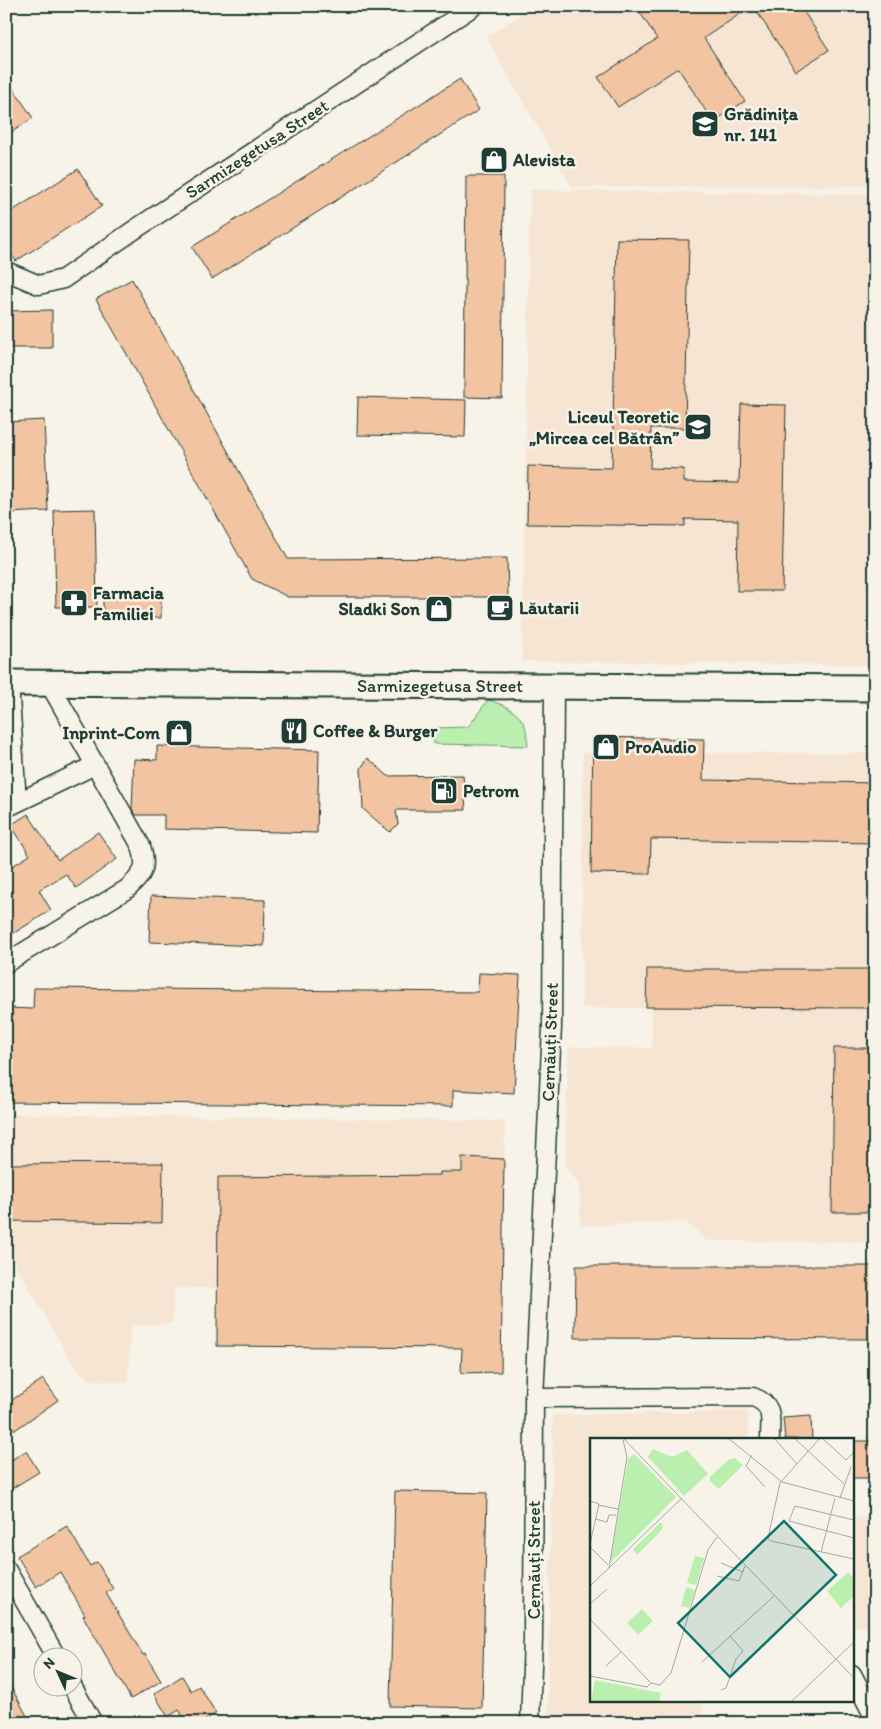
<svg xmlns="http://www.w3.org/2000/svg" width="881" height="1729" font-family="Itim,sans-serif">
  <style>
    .built { fill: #f6e5d3 }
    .green { fill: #baefb0; stroke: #6c9672 }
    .building { fill: #f2c4a1; stroke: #1f3d34 }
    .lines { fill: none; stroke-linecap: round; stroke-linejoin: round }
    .street-casing { stroke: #1f3d34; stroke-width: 21 }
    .secondary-casing { stroke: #1f3d34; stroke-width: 29 }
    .street { stroke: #f7f3e8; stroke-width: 18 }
    .secondary { stroke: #f7f3e8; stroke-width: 25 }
    .labels { text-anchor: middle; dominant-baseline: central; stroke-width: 5; stroke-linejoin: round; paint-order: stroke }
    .poi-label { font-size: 18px; font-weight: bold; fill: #1f3d34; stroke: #f7f3e8; text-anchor: start }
    .street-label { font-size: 18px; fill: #1f3d34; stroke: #f7f3e8 }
    .inset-road { fill: none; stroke: #a1aaa0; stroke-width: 1 }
    .view { fill: #0f766e; fill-opacity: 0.15; stroke: #0f766e; stroke-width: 2.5 }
    .inset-edge { fill: none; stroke: #1f3d34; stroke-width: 2.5 }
  </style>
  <rect width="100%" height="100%" fill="#f7f3e8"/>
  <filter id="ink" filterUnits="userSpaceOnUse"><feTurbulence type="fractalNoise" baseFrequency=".02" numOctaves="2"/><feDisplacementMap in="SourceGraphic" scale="10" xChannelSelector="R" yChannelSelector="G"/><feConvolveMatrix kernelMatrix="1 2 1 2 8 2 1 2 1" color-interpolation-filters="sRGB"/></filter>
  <g filter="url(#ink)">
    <path class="built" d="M534,6H871L875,62V186L572,187L486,37Z
      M530,190L874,194L867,665L522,661Z
      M583,753H875V1242L707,1241L685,1221L581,1226L579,1184L565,1165L568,1047L652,1048V1008H582Z
      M6,1114L505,1121L502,1272L440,1289L174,1288L172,1323L157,1325H131L128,1382L89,1380L75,1368L6,1248Z
      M748,1411L749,1439H591V1700H702V1723H547L553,1415Z
      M852,1517H875V1627H852Z"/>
    <path class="green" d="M488,700C501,703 520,712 525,726C527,732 527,740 528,746L434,744L433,728L468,727Z"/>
    <path class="building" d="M636,6H752L704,38L745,101L713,122L678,68L618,107L598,77L657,39Z
      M753,6H800L829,50L796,71Z
      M6,78L33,118L6,136Z
      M460,79L479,110L212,279L192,247Z
      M78,169L102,206L16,261L6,246V215Z
      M466,176H504L502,398L464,397Z
      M617,239L689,240L685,428H651L650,468L684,469V482L739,483L741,404L786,405L782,591H737L738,520L685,519V526L527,524L528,466L612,468Z
      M132,279L288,559L507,558L508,597H288L252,579L96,299Z
      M52,310V348H6V311Z
      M358,397L466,400L465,437L357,435Z
      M44,420L48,511L8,513L6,422Z
      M95,509L97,607H56L54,510Z
      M161,591V618L103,619V593Z
      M593,737L704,739L703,780L875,783V843L651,839L650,874L591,873Z
      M157,746L319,750L317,833L164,829V815H136L132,809L134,759L157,760Z
      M368,758L388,776L463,775L466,810H396L398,824L390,832L363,809L361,768Z
      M28,814L58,860L98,832L117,859L76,888L66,874L39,890L51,910L6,938V870L30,855L11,825Z
      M151,896L265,900L264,946L149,942Z
      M647,969H875V1008L646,1007Z
      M479,973L520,975L514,1093L453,1090V1106L6,1102V1008L33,1009L34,988L478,992Z
      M834,1048H875V1212H832Z
      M462,1157L504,1159L501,1372L461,1373L462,1348L217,1346L218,1177L440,1175V1172H462Z
      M163,1163L162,1223L6,1221V1164Z
      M576,1266H875V1339L575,1338Z
      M43,1379L58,1400L15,1430L6,1418V1404Z
      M811,1416L812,1439H785L783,1418Z
      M852,1441H875V1478H852Z
      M26,1451L39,1472L6,1492V1463Z
      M395,1491L487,1493L482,1708L390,1706Z
      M67,1526L90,1566L97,1562L113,1589L106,1593L143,1655L145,1654L161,1681L131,1699L83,1616L85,1615L60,1572L36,1587L17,1556Z
      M182,1676L191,1691L199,1686L216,1713L201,1723H187L179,1710L168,1717L154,1694Z
      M6,1678L31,1723H6Z"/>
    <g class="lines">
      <defs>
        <path id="street" d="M6,271L39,285L63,279L137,228L474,6
          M9,683L17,802
          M8,807L95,765
          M6,963L127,889C143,874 148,869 141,846L49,683
          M534,1398L753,1397C775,1405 770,1419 770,1439
          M6,1569L56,1656
          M852,1674L875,1719
          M72,1686L93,1723
          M530,1723L533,1639L534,1398L552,1027L554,686"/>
        <path id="secondary" d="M6,683L875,688"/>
      </defs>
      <use href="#street" class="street-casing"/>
      <use href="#secondary" class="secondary-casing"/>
      <use href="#street" class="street"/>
      <use href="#secondary" class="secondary"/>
    </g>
  </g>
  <defs>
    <symbol id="school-square" viewBox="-11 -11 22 22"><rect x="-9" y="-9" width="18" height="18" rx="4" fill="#1f3d34" stroke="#f7f3e8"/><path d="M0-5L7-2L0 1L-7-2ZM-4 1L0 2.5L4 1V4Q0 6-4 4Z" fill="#fff"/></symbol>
    <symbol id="shop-square" viewBox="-11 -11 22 22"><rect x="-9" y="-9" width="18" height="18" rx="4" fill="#1f3d34" stroke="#f7f3e8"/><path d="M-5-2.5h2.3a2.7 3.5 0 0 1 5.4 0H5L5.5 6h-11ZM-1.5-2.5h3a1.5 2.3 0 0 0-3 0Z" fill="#fff"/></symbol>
    <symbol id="pharmacy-square" viewBox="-11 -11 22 22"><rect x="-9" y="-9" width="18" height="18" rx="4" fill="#1f3d34" stroke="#f7f3e8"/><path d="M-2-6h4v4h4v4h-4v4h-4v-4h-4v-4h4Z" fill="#fff"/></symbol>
    <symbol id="cafe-square" viewBox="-11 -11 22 22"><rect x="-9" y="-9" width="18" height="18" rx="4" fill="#1f3d34" stroke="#f7f3e8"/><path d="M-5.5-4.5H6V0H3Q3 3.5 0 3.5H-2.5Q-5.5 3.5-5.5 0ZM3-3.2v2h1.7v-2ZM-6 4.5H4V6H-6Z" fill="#fff"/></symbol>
    <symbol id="restaurant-square" viewBox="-11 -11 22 22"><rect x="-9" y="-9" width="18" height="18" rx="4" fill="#1f3d34" stroke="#f7f3e8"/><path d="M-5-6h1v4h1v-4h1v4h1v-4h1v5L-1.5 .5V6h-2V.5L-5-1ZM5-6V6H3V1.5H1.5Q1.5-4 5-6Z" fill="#fff"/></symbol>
    <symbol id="fuel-square" viewBox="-11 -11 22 22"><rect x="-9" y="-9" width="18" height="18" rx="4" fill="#1f3d34" stroke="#f7f3e8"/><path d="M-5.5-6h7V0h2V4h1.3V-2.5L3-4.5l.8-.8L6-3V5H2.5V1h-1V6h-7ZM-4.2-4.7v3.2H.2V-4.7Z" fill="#fff"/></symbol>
  </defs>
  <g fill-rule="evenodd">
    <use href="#school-square" x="689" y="108" width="32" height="32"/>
    <use href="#shop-square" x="478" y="144" width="32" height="32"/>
    <use href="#school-square" x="682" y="411" width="32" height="32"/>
    <use href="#pharmacy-square" x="58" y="587" width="32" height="32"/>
    <use href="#cafe-square" x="484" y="592" width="32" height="32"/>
    <use href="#shop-square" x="423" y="593" width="32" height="32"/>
    <use href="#restaurant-square" x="278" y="715" width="32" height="32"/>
    <use href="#shop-square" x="163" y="717" width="32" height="32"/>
    <use href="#shop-square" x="590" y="731" width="32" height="32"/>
    <use href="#fuel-square" x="428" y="775" width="32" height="32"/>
  </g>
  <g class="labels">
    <g class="poi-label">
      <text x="724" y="114">Grădinița<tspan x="724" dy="21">nr. 141</tspan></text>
      <text x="513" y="160">Alevista</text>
      <text x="679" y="417" text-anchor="end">Liceul Teoretic<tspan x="679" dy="21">„Mircea cel Bătrân”</tspan></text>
      <text x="93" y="593">Farmacia<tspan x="93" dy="21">Familiei</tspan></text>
      <text x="519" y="608">Lăutarii</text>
      <text x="420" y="609" text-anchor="end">Sladki Son</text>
      <text x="313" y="731">Coffee &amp; Burger</text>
      <text x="160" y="733" text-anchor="end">Inprint-Com</text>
      <text x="625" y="747">ProAudio</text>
      <text x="463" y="791">Petrom</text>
    </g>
    <g class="street-label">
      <text transform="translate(257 149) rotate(-33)">Sarmizegetusa Street</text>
      <text x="440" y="686">Sarmizegetusa Street</text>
      <text transform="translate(550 1042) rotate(-88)">Cernăuți Street</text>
      <text transform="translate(534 1560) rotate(-90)">Cernăuți Street</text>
    </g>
  </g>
  <g transform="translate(590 1438)">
    <rect width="264" height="264" fill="#f7f3e8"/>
    <path d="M63,11L82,19L97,12L118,36L94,58L58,19ZM44,16L86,59L20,125L38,21ZM145,20L153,27L129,51L120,43V39L138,22ZM71,84L73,89L68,96L47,117L43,111ZM105,118L114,120L106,147L97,145ZM258,134L264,141V158L251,170L237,153ZM96,149L105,152L99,170L91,168ZM52,171L63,183L48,197L37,185ZM5,242L71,255L69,264H1Z" fill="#baefb0"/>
    <path class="inset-road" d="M33,0L264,240M138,0L192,44L264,63M184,0L207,26M204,0L254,46M230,0L190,45L178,100L181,103L264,121M232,0L256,22L264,14M162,17L156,28L175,49M250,60L261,29M0,63L9,66L0,106M8,67L28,71M5,81L17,84L19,77H26M264,82L205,68L199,83L264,100M0,109L18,127M231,114L245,60M131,125L153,134M19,130L37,19L33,2M127,138L149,143L155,128M0,148L92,60M0,166L17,151M0,181L61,245L70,247L81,235L118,112L127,99M112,224L185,157M16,228L31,214M0,238L57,249L61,245M131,252L136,250L146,221L153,213L140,198M201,264L264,204"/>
    <path class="view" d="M194,83L246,137L140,239L88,185Z"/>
    <rect width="264" height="264" class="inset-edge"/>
  </g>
  <rect width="881" height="1729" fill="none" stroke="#f7f3e8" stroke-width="25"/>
  <rect x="12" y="12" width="856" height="1704" fill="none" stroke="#1f3d34" stroke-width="2" filter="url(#ink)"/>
  <g transform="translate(58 1672) rotate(314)"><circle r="24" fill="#f7f3e8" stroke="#a1aaa0"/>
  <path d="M0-4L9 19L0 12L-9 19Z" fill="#1f3d34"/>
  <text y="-8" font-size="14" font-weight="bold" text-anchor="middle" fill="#1f3d34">N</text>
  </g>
</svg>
